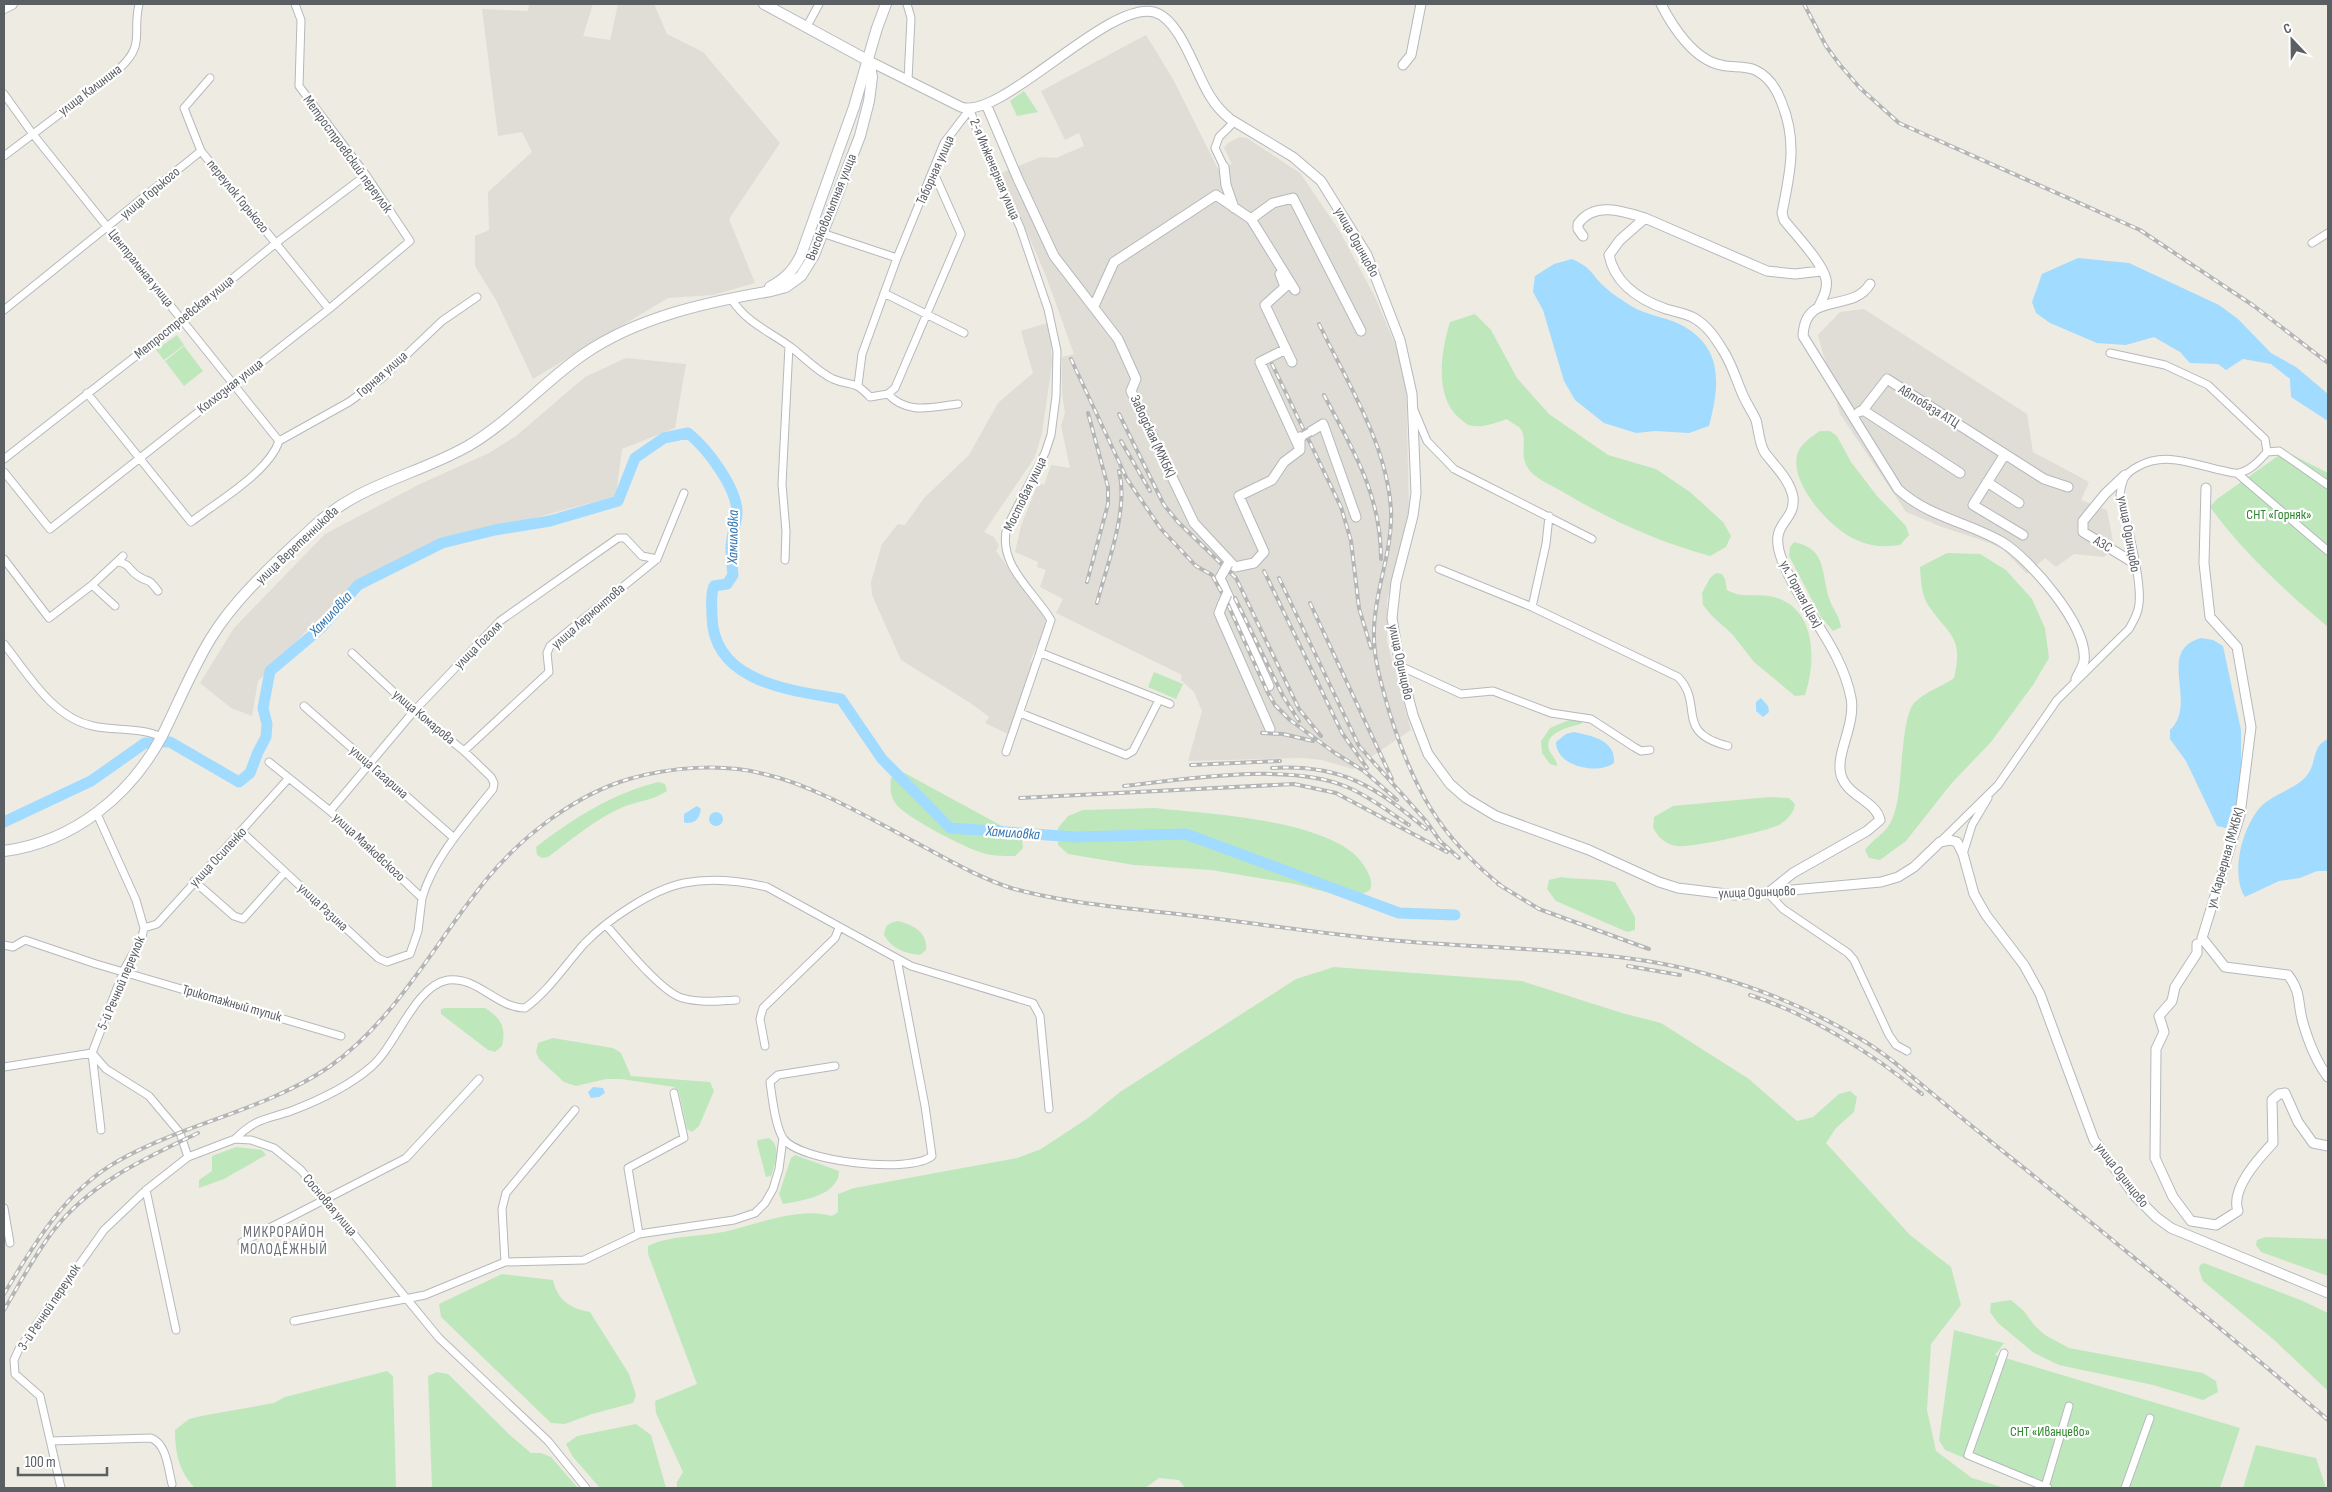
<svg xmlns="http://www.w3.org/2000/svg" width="2332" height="1492" font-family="'Sofia Sans Condensed',sans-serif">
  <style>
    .industrial { fill: #dfddd6 }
    .green { fill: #bee8bc }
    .water { fill: #a1dbff }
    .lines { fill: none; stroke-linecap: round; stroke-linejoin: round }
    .river { stroke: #a1dbff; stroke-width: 11 }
    .minor-casing { stroke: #b5b9bd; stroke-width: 9 }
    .tertiary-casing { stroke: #b5b9bd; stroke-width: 11 }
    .secondary-casing { stroke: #b7bcc2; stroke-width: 12 }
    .minor { stroke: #fff; stroke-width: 7 }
    .tertiary { stroke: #fff; stroke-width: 9 }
    .secondary { stroke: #fff; stroke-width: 10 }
    .rail-casing { stroke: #b4b5b5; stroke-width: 4 }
    .rail { stroke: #fff; stroke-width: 2; stroke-dasharray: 5.5; stroke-linecap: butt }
    .minor-bridge-casing { stroke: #b5b9bd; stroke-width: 9; stroke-linecap: butt }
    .tertiary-bridge-casing { stroke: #b5b9bd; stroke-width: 11; stroke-linecap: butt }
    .minor-bridge { stroke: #fff; stroke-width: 7 }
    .tertiary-bridge { stroke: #fff; stroke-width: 9 }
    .labels { text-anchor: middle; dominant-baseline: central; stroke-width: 4.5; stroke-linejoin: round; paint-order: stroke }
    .street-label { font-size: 14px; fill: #5a5f64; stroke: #fff }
    .park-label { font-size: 14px; fill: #2e872e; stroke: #fff }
    .water-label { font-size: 15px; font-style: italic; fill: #3477b0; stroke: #fff }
    .neighbourhood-label { font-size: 15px; letter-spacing: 1px; fill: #6b7176; stroke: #fff }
  </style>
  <rect width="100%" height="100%" fill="#eeebe2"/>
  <path class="industrial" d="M529,4H593L583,36L610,40L618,4H654L667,34L703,52L780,143L729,219L755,283L713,295L668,298L533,379L496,300L475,266V236L489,230L488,192L532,152L522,132L498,136L482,9L528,11Z
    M1146,35L1173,79L1218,169L1232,164L1224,148L1228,143L1239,137L1247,138L1300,173L1339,230L1375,297L1398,351L1406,380L1409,511L1387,600V641L1411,730L1353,769L1322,760L1302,758L1188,761L1202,711L1194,692L1181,680L1182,675L1056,613L1063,599L1040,587L1046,570L1037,567L1038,562L1015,552L1021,526L1038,483L1044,485L1051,465L1070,468L1061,426L1065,413L1062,393V357L1074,354L1046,276L1001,173L1041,157L1056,158L1084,146L1079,133L1065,140L1041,91Z
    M1864,309L2027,414L2033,452L2089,482L2081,500L2107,510L2114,547L2104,557L2074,554L2056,567L2045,558L2027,574L2004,550L1990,543L1942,527L1906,512L1840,414L1818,335L1840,312Z
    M1050,322L1052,364L1042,433L1035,457L984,532L994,537L999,546L996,551L1045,617L1046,627L1030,661L1035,664L1008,734L985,723L989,717L972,704L901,660L872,595L871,582L882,544L898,524L905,525L924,498L969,455L998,403L1033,373L1021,331Z
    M626,358L686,364L675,428L622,449L616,496L431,546L357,584L311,626L258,681L252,716L231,708L200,683L234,628L325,534L420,484L489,453L516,436L585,377Z"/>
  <path class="green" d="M1024,91L1038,112L1017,116L1010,101Z
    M1475,314L1491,330L1517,378L1549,414L1608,455L1656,469L1690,492L1723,522L1731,536L1726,547L1710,556C1658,542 1608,519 1563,492C1553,486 1541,481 1533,474C1515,457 1530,441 1520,428C1517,425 1510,422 1507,419C1495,423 1481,429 1469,425C1466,424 1462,420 1459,418C1434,396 1441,351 1450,322Z
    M177,335L184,345L164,360L156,350Z
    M184,346L203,371L184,386L165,361Z
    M1820,431H1830L1837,436L1851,462L1877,496L1906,526L1909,535L1900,545C1885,547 1873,547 1859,541C1833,532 1790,485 1797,455C1800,444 1811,437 1820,431Z
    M2285,451L2328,473V627C2286,592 2243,552 2210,507L2217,499Z
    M1794,542C1827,549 1821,572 1829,598C1832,609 1839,614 1841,627L1833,631L1821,617L1789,556L1790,547Z
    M1947,553L1980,554L2006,570L2032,599L2045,628L2049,658L2033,685L1991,742L1951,784L1906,841L1880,860L1869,858L1865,850C1878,833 1888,835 1895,811C1903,787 1900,717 1915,702C1925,692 1943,686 1954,678C1964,636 1949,636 1928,605C1921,594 1921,580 1920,567Z
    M1716,573L1722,574L1725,579L1727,590C1740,598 1754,594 1769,596C1816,604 1817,659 1805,695L1795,696L1754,662L1732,634L1712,616L1703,605L1702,593L1710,578Z
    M1154,672L1183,684L1176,699L1148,687Z
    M1569,720L1583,721L1581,724C1569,727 1541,733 1550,752C1553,757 1557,760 1557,766L1550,764L1542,753L1541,741L1550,728Z
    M901,771L1002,826L1022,840L1023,848L1015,856C1002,856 989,856 977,851C962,846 904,816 896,804C890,797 890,787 891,778Z
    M658,782L665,784L667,791C654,800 638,801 623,807C596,819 572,839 548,857L542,858L537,855L536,847C574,818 611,794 658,782Z
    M1769,797L1789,798L1795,804C1794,813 1787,820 1779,825C1764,832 1692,848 1677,846C1666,845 1658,837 1653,828L1654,817L1673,806Z
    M1155,808C1205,814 1342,819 1366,869C1370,877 1373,881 1370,890L1353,899L1295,884L1211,870L1134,865L1068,854L1058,845V828L1068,816L1083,810Z
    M1561,877C1579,880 1597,878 1615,882L1635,917V930L1627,932L1556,901L1547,889L1549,880Z
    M898,921C913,925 928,932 926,950L920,955C904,953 892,949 884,935C885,925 888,923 898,921Z
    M1334,967L1522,981L1622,1013L1661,1023L1749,1079L1797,1121L1813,1117L1839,1094L1850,1091L1857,1097L1854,1112L1836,1128L1826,1143L1910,1235L1951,1267L1961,1305L1931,1344L1927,1410L1936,1451L1972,1478L2005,1488H1185L1179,1480L1159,1478L1145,1488H677V1482L683,1472L656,1413L655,1401L697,1384L648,1254V1246C670,1235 699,1237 723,1232C756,1225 799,1206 832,1216L838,1212V1194L854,1188L1017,1158L1041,1149L1088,1118L1120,1092L1296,979Z
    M485,1008C502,1019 506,1027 502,1046L495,1052L488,1050L441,1014V1009L446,1008Z
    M553,1038L613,1048L621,1053L631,1076L710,1082L714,1091L699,1126L692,1132L687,1129L679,1092L674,1087L621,1079H606L576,1086L564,1082L539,1059L536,1052L538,1043Z
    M769,1138C782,1146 775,1164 771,1176L766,1177L757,1143L758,1140Z
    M236,1147L262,1150L266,1155L224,1179L199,1188V1180L212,1171V1156Z
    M795,1155L839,1171C839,1196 800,1201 783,1204L779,1194L791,1158Z
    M2265,1237L2328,1239V1276L2261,1252L2256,1245L2257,1240Z
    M2204,1263L2303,1301L2328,1313V1391L2273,1339L2203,1281L2199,1270L2200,1265Z
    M502,1274L553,1280C557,1299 570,1309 590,1312L629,1374L636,1395L633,1403L592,1414L565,1424L551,1423L441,1317L439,1304Z
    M2011,1300L2024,1311L2034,1325L2045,1335L2069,1348L2203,1373L2216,1381L2218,1392L2203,1400L2153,1385L2059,1365L2034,1353L1998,1323L1990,1312L1991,1303Z
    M1954,1330L2004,1343L1995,1355L2240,1428L2220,1488H2038L1945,1450L1939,1440Z
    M387,1371L393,1376L396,1488H195C179,1472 175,1452 175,1430L189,1419L201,1416L274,1403L285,1397Z
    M437,1372L448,1374L511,1436L531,1453H541L551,1457L578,1488H432L428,1376Z
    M636,1424L651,1435L666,1488H600L573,1457L566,1444L577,1436Z
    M2256,1445L2316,1458L2326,1488H2243Z"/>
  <path class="water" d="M2078,258L2129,263L2219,305L2238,319L2271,353L2296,367L2328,394V421L2291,397L2290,379L2271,364L2243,359L2226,370L2218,364L2190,363L2180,352L2154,337L2126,345L2097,343L2050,323L2036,313L2032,302L2042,274Z
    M1572,259C1594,269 1590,274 1606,288C1613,295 1623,300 1631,306C1648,316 1671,318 1685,327C1724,350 1719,388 1709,426L1689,433L1655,431L1636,433L1604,423L1575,400L1564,381L1543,310L1533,292L1535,276L1554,264Z
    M2201,638L2213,640L2223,646L2241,730V782L2233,822L2226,828L2217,826L2186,761L2170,739V730C2199,703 2155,651 2201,638Z
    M1761,698L1768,706L1769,712L1763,717L1756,711V702Z
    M1574,732C1592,736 1616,740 1614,763C1598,775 1556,767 1556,742L1566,734Z
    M2328,739V871H2317L2300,878L2279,881L2245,897C2229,872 2244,819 2266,802C2279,792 2299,787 2308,774C2317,761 2312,746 2328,739Z
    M697,806L701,809C699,819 696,823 686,823L684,822V814Z
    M709 819a7 7 0 1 1 14 0a7 7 0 1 1-14 0Z
    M593,1087L603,1088L605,1093L599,1097L591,1098L588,1092Z"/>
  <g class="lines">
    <path class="river" d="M164,742H170L239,782L250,773L258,752L266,737L267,724L263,708L270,671L321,628L358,585L442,543L495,530L550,521L618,501L635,458L664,438L688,433C707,448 738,489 737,514C736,525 731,536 731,548C731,557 732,566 733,575L727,584L714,586C710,596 712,606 712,616C713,683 791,690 841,699L882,759L950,828L1076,837L1186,834L1399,913L1455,915
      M4,822L91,781L145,743H151"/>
    <defs>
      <path id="minor" d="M907,4L911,18L908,80
        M806,28L819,4
        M210,78L184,108L201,151L329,309
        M4,94L32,133L279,441
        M970,109L977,131L1020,227L1048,309L1057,351L1056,396L1051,435L1045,453L1007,527C997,565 1034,591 1051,620L1006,752
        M4,156L119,69C146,44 132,35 139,4
        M1224,167L1215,148L1219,137L1234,122
        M822,233L897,258
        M2312,243L2328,233
        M884,293L964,333
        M732,300C748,324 771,332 792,348C805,358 818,372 833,379C852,387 853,379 870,397L888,394C907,415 932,407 958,404
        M4,310L201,151
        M858,385L862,354L897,258L944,143L970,109
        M87,393L191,522C217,502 269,472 279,441
        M888,394L895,388L961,234L933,171
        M1414,410L1427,441L1454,469L1592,539
        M279,441L349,402L382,378L442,321L477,297
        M2267,452L2279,451L2328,485
        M4,459L182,320L276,243L366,175
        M4,472L50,529L329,309L410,241L366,175L299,86L301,20L295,4
        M2238,474L2328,551
        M4,559L49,618L92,585L123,556
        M785,560L786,531L782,484L789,346
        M118,562C131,564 128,570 138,576C150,584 147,576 158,591
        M1439,569L1532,607L1678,677C1705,705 1673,732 1728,746
        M92,585L115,606
        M1532,607L1546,544L1549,516
        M4,644C28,674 53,718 93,726C114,731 141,727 161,737
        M352,653L414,711L464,751L491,777L494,783L493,789C467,822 434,857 422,898
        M1041,653L1170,704
        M1400,666L1461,694L1493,691L1551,713L1591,719L1634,747L1641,751L1650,750
        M304,706L454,838
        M1020,713L1126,755L1133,751L1159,700
        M464,751L549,672L547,653L550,646L657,559L684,493
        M330,811L414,711L500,621L618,538H625L642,556L657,559
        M97,814L136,900L144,928L142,937L124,970L92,1053L101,1130
        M242,832L378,958L387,962L410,954L418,931L422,898L330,811L269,762
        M1940,842L1998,785L2057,700L2129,629C2134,620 2138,614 2139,604C2142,578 2126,521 2120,495C2122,480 2124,474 2137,467C2165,451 2192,464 2220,470C2226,471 2234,474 2239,473C2251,470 2259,461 2267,452L2265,439L2208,385L2165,365L2110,353
        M1963,854L1972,825L1988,798
        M194,881L234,916L243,919L285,872
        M1768,893L1783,909L1848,953L1854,960L1889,1035L1896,1045L1907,1051
        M606,925C622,943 661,992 682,998C700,1003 718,1001 736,1000
        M144,928L157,924L288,779
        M4,945L13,947L25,940L96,964L341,1036
        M765,1046L760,1019L763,1008L835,938L839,928
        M92,1053L106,1069L149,1096L159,1108L180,1133L188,1157
        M835,1066L778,1075L770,1082C772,1096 775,1126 783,1138C798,1162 911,1174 932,1156L925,1106L897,959
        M4,1067L92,1053
        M235,1139C256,1118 265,1120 291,1111C320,1100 348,1087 371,1067C397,1045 414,986 448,980C477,976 497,1008 525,1008C547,993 566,964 584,944C607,920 651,890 684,883C710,878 741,881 767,887L911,966L1033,1003L1040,1016L1049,1109
        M146,1190L176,1330
        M4,1208L10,1243
        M639,1234L628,1168L684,1138L674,1093
        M242,1242L406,1158L479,1079
        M505,1262L502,1209L506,1193L575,1110
        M294,1321L425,1295L505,1262L584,1260L639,1234L734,1220L755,1213L765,1203L773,1189L779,1169L783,1138
        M2004,1353L1968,1455L2048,1488
        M51,1441L151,1438C167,1444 168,1469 172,1484
        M2045,1487L2069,1406
        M61,1488L40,1396L15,1374L14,1360L19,1349L104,1230L146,1190L188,1157L235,1139L251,1140L274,1148L301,1170L439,1338L548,1441L586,1488
        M2125,1488L2150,1418"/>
      <path id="tertiary" d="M1661,4C1672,26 1694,60 1721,65C1731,68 1744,65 1755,70C1768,76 1776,88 1781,101C1798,142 1790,172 1782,213L1784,220C1795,234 1822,262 1826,279C1828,289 1823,298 1819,306
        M869,61L961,107C1001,121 1108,0 1154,12C1182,20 1196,77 1212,99C1217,107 1223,113 1230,119L1293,157L1321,181L1367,255L1400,340L1412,394L1416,493L1413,516L1396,582L1392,618L1400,666L1413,715L1428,754L1450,784L1466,798L1496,816L1589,850L1659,882L1678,888L1735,895L1881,882L1898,877L1914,867L1940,842L1950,840L1957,842L1963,854L1974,894L1986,915L2024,965L2040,994L2094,1140L2135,1196L2156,1217L2171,1228L2328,1293
        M1403,65L1411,55L1421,4
        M986,104L1018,179L1054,256L1118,339L1136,379L1131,391L1194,523L1235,567L1254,563L1264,552L1239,496L1272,480L1284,462L1300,450V437L1303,436
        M1224,167L1226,185L1234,208
        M1251,219L1273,203L1293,198L1361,331
        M1583,236L1578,229V224C1594,201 1623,211 1645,218
        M1280,274L1285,287L1265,305L1292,362
        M1870,284C1852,314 1805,289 1803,336L1898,489C1928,517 1968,522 2002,542C2030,559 2089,627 2084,661C2083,667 2078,674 2076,679
        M1094,306L1114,262L1216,195L1251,219L1295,290
        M1286,349L1260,362L1299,447
        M1863,410L1887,379L2044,479L2068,487
        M1859,412L1863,410L1960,473
        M1310,432L1323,424L1356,517
        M2005,454L1973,505L2023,535
        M2125,475L2105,494L2083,521V532L2134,563
        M1987,482L2019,503
        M2206,488L2204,563L2210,617L2237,647L2251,727L2240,815L2202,938L2225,967L2288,975C2302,993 2297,1003 2303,1023C2308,1040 2317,1063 2328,1077
        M1224,571L1220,578L1269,686
        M1223,603L1219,613L1270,729
        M1768,893L1793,873L1867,831L1880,820C1876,801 1847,796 1841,775C1835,754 1856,725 1851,698C1841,646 1801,609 1782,560C1767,521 1796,524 1793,497C1790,480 1775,466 1765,453C1759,444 1759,431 1756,420C1752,411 1746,403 1742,393C1736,379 1732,365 1724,352C1716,339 1708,326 1694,318C1685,313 1676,312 1666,309C1640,300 1615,284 1609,255L1620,240L1645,218L1767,271L1795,274L1821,271
        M2197,944V953L2175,987L2172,1001L2159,1016L2164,1032L2156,1049L2155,1158L2173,1197L2191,1221L2216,1225L2238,1211C2230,1189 2259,1158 2273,1143L2272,1100L2279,1094L2285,1093L2298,1122L2313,1143L2328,1146"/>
      <path id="secondary" d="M764,4L869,61
        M4,8L12,4
        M770,287C785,279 793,271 801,255L854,107L877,28L886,4
        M4,851C73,842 130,796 162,736C178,704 192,669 211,638C236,597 276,562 311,529C359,483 413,477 468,446C511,421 543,382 584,354C638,317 707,302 771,291L786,287L801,276L814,255L860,136L869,101L872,77L869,61"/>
    </defs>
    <use href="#minor" class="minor-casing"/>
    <use href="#tertiary" class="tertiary-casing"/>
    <use href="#secondary" class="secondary-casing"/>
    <use href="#minor" class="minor"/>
    <use href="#tertiary" class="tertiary"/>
    <use href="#secondary" class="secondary"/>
    <defs>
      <path id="rail" d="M1804,4L1826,46L1840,65L1860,88L1899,123L2140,230L2254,306L2328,363
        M1319,324C1347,382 1387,444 1391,510C1393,550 1375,589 1374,629C1373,658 1381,683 1389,711C1413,788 1439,837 1504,888
        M1071,359L1127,479L1161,529L1196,566L1212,575L1226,600L1267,691L1275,705L1290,720L1335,753L1364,771L1397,800
        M1272,364L1341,507L1351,541L1359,608L1371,648
        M1324,395C1353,450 1381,494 1381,559
        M1119,414L1164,505L1178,522L1236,578L1299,709L1321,736
        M1121,441L1150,491
        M1264,571L1342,733L1367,768
        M1279,578L1359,746L1426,821L1440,841L1459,858
        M1087,582L1108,504V487L1088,413
        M1235,598L1283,696L1299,721
        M1097,603C1107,564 1129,510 1119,471
        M1310,603L1392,779
        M1262,733L1283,734L1313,741
        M1191,765L1280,761
        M1272,768C1341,764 1375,786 1426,829
        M1124,786C1186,779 1290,762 1347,787C1369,796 1389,812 1409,825
        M1020,798L1294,784L1336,793L1447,852
        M1498,884L1539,909L1649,949
        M1628,966L1680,975
        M1750,995C1811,1015 1872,1053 1922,1094
        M4,1294C34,1244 65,1191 118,1161C185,1123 264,1111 329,1067C396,1020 435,942 486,880C522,836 575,795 629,779C671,767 722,763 764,774C813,785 869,818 913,841C945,858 977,877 1011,888C1068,904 1128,908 1186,915C1254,923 1322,934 1389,940C1475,948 1562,948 1647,961C1724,974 1798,1001 1864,1041C1891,1057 1914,1079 1939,1099C1984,1137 2031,1173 2077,1211C2161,1280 2246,1348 2328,1420
        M4,1310C20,1283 34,1256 53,1231C90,1183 144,1159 198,1133"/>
    </defs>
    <use href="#rail" class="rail-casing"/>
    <use href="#rail" class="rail"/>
    <defs>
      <path id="minor-bridge" d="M1303,436L1310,432"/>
      <path id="tertiary-bridge" d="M1224,571L1228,564
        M1223,603L1227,594"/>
    </defs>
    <use href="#minor-bridge" class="minor-bridge-casing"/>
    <use href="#tertiary-bridge" class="tertiary-bridge-casing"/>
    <use href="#minor-bridge" class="minor-bridge"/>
    <use href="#tertiary-bridge" class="tertiary-bridge"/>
  </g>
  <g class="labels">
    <g class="street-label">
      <text transform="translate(90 90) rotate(-37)">улица Калинина</text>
      <text transform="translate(348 154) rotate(54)">Метростроевский переулок</text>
      <text transform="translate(995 169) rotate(67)">2-я Инженерная улица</text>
      <text transform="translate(935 170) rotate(-66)">Таборная улица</text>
      <text transform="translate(150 193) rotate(-40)">улица Горького</text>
      <text transform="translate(238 196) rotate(51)">переулок Горького</text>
      <text transform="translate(831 207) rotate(-68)">Высоковольтная улица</text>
      <text transform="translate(1357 242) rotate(61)">улица Одинцово</text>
      <text transform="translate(141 268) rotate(51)">Центральная улица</text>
      <text transform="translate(184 317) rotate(-39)">Метростроевская улица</text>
      <text transform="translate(382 374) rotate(-41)">Горная улица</text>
      <text transform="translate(230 386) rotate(-38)">Колхозная улица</text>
      <text transform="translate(1929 406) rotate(32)">Автобаза АТЦ</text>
      <text transform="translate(1153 436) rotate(65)">Заводская (МЖБК)</text>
      <text transform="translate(1025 494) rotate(-64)">Мостовая улица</text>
      <text transform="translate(2129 534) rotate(80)">улица Одинцово</text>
      <text transform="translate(2103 544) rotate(31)">АЗС</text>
      <text transform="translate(297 545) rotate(-43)">улица Веретенникова</text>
      <text transform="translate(1801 594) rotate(62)">ул. Горная (Цех)</text>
      <text transform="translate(588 616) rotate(-41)">улица Лермонтова</text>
      <text transform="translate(478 645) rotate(-45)">улица Гоголя</text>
      <text transform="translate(1401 662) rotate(78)">улица Одинцово</text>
      <text transform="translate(424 717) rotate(40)">улица Комарова</text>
      <text transform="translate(379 772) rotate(41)">улица Гагарина</text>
      <text transform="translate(369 847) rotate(43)">улица Маяковского</text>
      <text transform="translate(218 857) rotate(-47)">улица Осипенко</text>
      <text transform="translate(2225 858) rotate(-74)">ул. Карьерная (МЖБК)</text>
      <text transform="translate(1757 892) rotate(-2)">улица Одинцово</text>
      <text transform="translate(323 907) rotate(43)">улица Разина</text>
      <text transform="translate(121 983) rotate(-67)">5-й Речной переулок</text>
      <text transform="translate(232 1003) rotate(16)">Трикотажный тупик</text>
      <text transform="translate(2122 1175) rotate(52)">улица Одинцово</text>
      <text transform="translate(330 1205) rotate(50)">Сосновая улица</text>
      <text transform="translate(49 1307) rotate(-56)">3-й Речной переулок</text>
    </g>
    <g class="park-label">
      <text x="2279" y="514">СНТ «Горняк»</text>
      <text x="2050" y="1431">СНТ «Иванцево»</text>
    </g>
    <g class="water-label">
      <text transform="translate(733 537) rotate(-89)">Хамиловка</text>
      <text transform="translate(331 614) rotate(-47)">Хамиловка</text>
      <text transform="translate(1013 833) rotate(4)">Хамиловка</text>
    </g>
    <g class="neighbourhood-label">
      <text x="284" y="1232">МИКРОРАЙОН<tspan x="284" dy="17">МОЛОДЁЖНЫЙ</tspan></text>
    </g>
  </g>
  <rect width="2332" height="1492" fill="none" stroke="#5a5f64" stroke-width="10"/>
  <g transform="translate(2292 40) rotate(338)" stroke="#ffffff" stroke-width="4" paint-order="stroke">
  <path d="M0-4L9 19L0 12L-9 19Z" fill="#5a5f64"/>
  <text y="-8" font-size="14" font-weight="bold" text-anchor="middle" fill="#5a5f64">С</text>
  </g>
  <path d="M18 1467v8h89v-8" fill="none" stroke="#5a5f64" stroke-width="2.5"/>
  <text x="25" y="1467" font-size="15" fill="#5a5f64" stroke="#ffffff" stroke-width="4" paint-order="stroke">100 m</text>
</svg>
